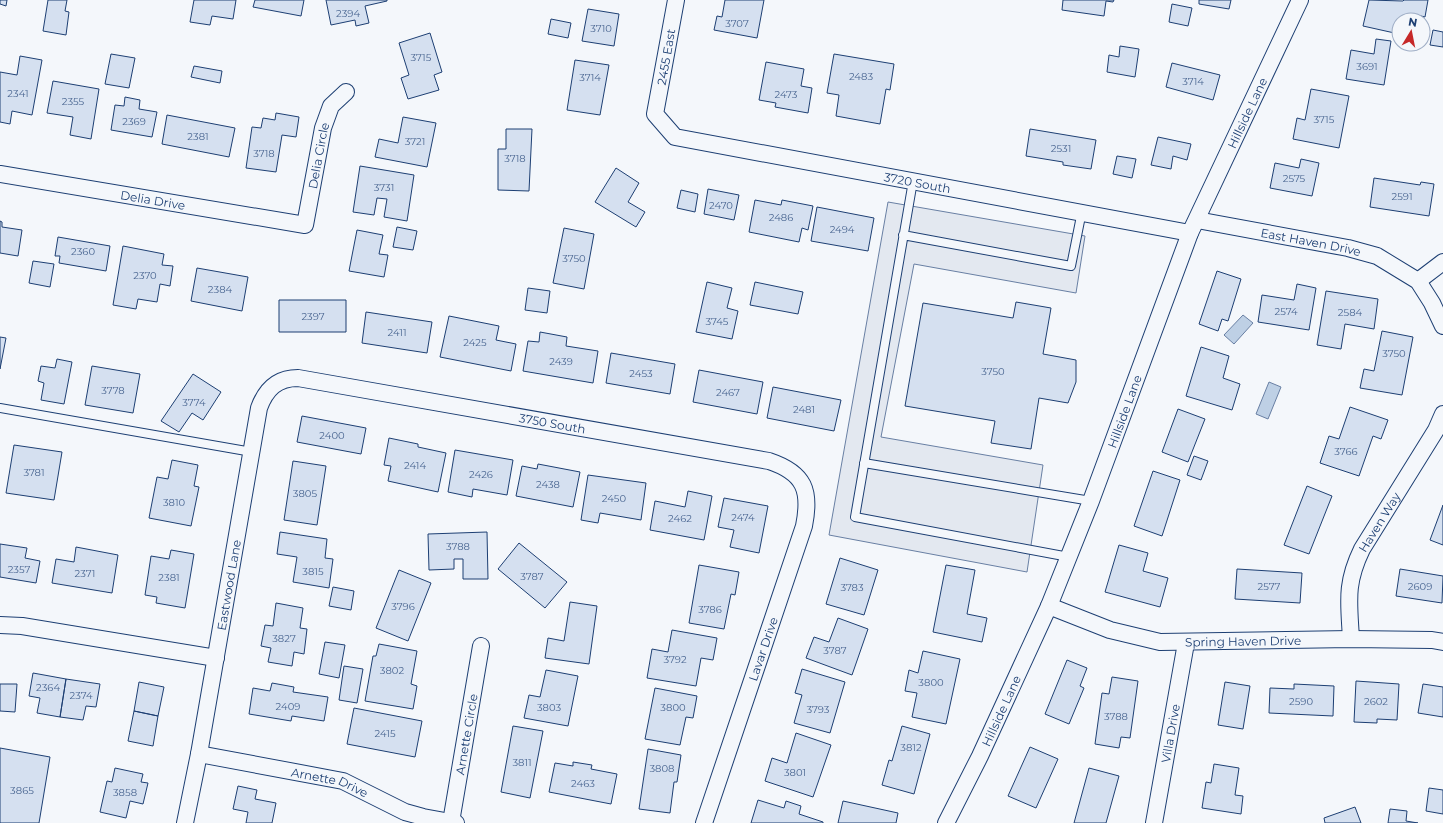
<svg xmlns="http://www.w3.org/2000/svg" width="1443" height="823" font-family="Montserrat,sans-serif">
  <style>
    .parking { fill: #e3e8f0; stroke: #687fa3 }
    .water { fill: #bed0e5; stroke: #687fa3 }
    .building { fill: #d5e0f0; stroke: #1d3f73 }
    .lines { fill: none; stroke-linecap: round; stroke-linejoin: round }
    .service-casing { stroke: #1d3f73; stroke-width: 10 }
    .minor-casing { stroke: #1d3f73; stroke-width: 18 }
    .service { stroke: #f4f7fb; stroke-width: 8 }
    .minor { stroke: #f4f7fb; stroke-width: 16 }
    .labels { text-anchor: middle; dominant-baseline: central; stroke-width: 3; stroke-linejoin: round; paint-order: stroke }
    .number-label { font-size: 10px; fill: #4b6792 }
    .street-label { font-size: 12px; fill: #1d3f73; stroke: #f4f7fb }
  </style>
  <rect width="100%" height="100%" fill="#f4f7fb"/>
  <path class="parking" d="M888,202L1085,236L1076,293L914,264L881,437L1043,465L1027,572L829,535Z"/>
  <path class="water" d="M1243,315L1253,323L1234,344L1224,335Z
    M1269,382L1281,387L1268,419L1256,414Z"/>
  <path class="building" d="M0,0H7L6,6L0,4Z
    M48,0H67L65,11L69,12L66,35L43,31Z
    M194,0H236L233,19L212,16L210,25L190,22Z
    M255,0H304L301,16L253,7Z
    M326,0H387V1L365,6L369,23L356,26L355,20L331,25Z
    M725,0H764L757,38L714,30L717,16L722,17Z
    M1063,0H1114L1113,2L1106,1L1104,16L1062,10Z
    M1199,0H1231L1229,9L1199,4Z
    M1369,0L1403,1L1404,0H1428L1425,17L1413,14L1412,20H1399V34L1363,26Z
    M1172,4L1192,8L1188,26L1169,22Z
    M588,9L619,14L614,46L582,41Z
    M551,19L571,23L568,38L548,34Z
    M1433,30L1443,32V47L1430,45Z
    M430,33L442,72L434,75L439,90L408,99L401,78L409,75L399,43Z
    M1376,39L1391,41L1384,85L1346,79L1351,50L1374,54Z
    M1120,46L1139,49L1135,77L1107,72L1109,55L1119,57Z
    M111,54L135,58L129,88L105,84Z
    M834,54L894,64L890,90L886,89L880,124L836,116L839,95L827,93Z
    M20,56L42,60L32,115L12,111L10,124L0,122V72L17,75Z
    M575,60L609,65L600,115L567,110Z
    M766,62L804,69L801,86L812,88L808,113L775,107L776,103L759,100Z
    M1172,63L1220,75L1213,100L1166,87Z
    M194,66L222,71L220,83L191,77Z
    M53,81L99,89L91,139L70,135L73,117L47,113Z
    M1311,89L1349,96L1339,148L1293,139L1297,118L1305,120Z
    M125,97L140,100L139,109L157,112L152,137L111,130L115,105L124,106Z
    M276,113L299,117L296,137L282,135L276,172L246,168L252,127L261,128L263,118L275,120Z
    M167,115L235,128L229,157L162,144Z
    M403,117L436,123L427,167L375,157L379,139L398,143Z
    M506,129H532L529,191L498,190V149H506Z
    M1030,129L1096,140L1091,169L1063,165V162L1026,156Z
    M1158,137L1191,144L1187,160L1173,156L1171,169L1151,165Z
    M1117,156L1136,159L1132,178L1113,174Z
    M1301,159L1319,163L1312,196L1270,188L1275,163L1299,168Z
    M360,166L414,175L407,221L384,217L387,199L377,198L374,215L353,212Z
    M616,168L639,183L628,202L645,212L636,227L595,202Z
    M1374,178L1420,185L1421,182L1434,184L1429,216L1370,207Z
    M708,189L739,195L734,220L704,214Z
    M681,190L698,194L695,212L677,208Z
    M755,200L781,205L782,200L813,206L808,230L802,228L799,242L749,232Z
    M817,207L874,218L868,251L811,241Z
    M0,221L2,222V227L22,230L18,256L0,253Z
    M397,227L417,231L413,250L393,247Z
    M564,228L594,234L584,289L553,283Z
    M357,230L383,235L379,254L388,255L384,277L349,271Z
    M58,237L110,246L106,271L59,263L60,256H55Z
    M123,246L164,254L162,265L173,266L170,286L160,284L157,302L138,299L136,309L113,305Z
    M33,261L54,264L50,287L29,283Z
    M197,268L248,277L242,311L191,301Z
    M1217,271L1241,279L1228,321L1222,319L1218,331L1199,324Z
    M707,282L732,288L727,308L738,311L732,339L696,332Z
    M755,282L803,292L798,314L750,305Z
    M1297,284L1316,288L1309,330L1258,322L1262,295L1294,300Z
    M528,288L550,291L547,313L525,310Z
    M1326,291L1378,299L1374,329L1345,324L1341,349L1317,345Z
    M279,300H346V332H279Z
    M1016,302L1051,308L1043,354L1076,360V382L1068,403L1039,398L1031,449L991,443L995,421L905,406L923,303L1013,318Z
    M366,312L432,322L427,353L362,343Z
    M449,316L499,326L496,340L516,344L511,371L440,357Z
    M1382,331L1413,337L1402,395L1360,388L1364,369L1374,371Z
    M540,332L567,337L566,346L598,351L593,383L523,371L528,341L539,342Z
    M0,337L6,338L0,369Z
    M1201,347L1229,356L1223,378L1240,384L1232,410L1186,396Z
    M611,353L675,364L670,394L606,383Z
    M57,359L72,362L64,404L41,400L44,383L38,381L41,366L55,368Z
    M92,366L140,374L133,413L85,405Z
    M699,370L763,382L757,414L693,402Z
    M193,374L221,392L203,420L192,413L179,432L161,421Z
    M773,387L841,400L834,431L767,418Z
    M1350,407L1388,420L1381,439L1373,436L1359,476L1320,463L1329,436L1339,439Z
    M1178,409L1205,419L1188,462L1162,452Z
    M302,416L366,428L361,454L297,442Z
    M389,438L418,444V447L446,453L438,492L388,481L391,466L384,465Z
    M14,445L62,452L54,500L6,493Z
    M455,450L513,460L507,495L473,489L472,497L448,492Z
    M1194,456L1208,461L1201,480L1187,475Z
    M172,460L198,465L194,486L199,487L191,526L149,518L157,477L168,479Z
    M293,461L326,466L317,525L284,520Z
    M538,464L580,472L573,507L516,496L522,466L537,469Z
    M1153,471L1180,480L1162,536L1134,526Z
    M588,475L646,483L641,520L600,513L598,523L581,520Z
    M1307,486L1332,496L1309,554L1284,545Z
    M688,491L712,496L704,540L650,530L655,501L685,507Z
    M724,498L768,506L759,553L730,547L734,530L718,527Z
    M1443,505V545L1430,540Z
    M280,532L327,539L325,558L333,559L329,588L293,582L297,557L277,554Z
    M487,532L488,579H463V559H454V569L429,570L428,534Z
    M519,543L567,582L545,608L498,569Z
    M0,544L27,548L25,558L40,561L36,583L0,577Z
    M1119,545L1148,553L1143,571L1168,578L1160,607L1105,592Z
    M76,547L118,555L112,593L52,583L56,559L74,562Z
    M171,550L194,554L185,608L156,603L157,597L145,595L151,556L169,559Z
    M840,558L878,570L864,615L826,604Z
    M699,565L739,572L735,595L731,594L724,629L689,623Z
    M946,565L975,570L967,614L987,618L982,642L933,632Z
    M1237,569L1302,573L1300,603L1235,599Z
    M1400,569L1443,576L1442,603L1396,596Z
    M399,570L431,583L408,641L376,628Z
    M333,587L354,591L351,610L329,606Z
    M570,602L597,606L589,664L545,658L548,638L564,641Z
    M276,603L303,608L300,628L307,629L304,654L294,652L292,666L268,662L271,648L261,646L265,625L273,626Z
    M838,618L868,629L852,675L806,658L814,637L829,642Z
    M672,630L717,638L713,660L701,658L696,686L647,678L652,649L668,652Z
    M325,642L345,645L339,678L319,674Z
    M379,644L417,651L411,684L417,686L413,709L365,701L373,656H376Z
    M923,651L960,659L946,724L912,717L917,693L905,691L909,670L918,673Z
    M1067,660L1087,668L1080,686L1084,688L1069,724L1045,714Z
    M344,666L363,669L357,703L339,700Z
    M802,669L845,682L830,733L794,723L802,695L795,693Z
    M546,670L578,676L568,726L524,718L529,695L540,697Z
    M33,673L66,679L60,717L37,713L40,698L29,696Z
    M1112,677L1138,681L1130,738L1121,737L1119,748L1095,744L1102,693L1109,694Z
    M66,679L100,684L96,707L86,706L83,720L60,717Z
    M1356,681L1399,684L1397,720L1377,719V723L1354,722Z
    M139,682L164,687L158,716L134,711Z
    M1225,682L1250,686L1243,729L1218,725Z
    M272,683L294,687L293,692L328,697L324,721L292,716L291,721L249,714L253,688L270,691Z
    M0,684H17L15,712L0,711Z
    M1294,684L1334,686L1333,716L1269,713L1270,688L1294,689Z
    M1423,684L1443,687V717L1418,713Z
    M655,688L697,696L693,718L686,717L680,745L645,739Z
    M354,708L422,721L415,757L347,744Z
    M134,711L158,716L153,746L128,741Z
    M513,726L543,731L530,798L501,792Z
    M902,726L930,734L914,794L882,785L889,760L892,761Z
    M796,733L831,745L813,797L765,781L772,758L787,763Z
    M1030,747L1058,759L1036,808L1008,796Z
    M0,748L50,757L39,823H0Z
    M648,749L681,755L677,782H674L670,813L639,809Z
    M573,762L592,765L591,769L617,774L611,804L549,792L555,763L573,766Z
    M1214,764L1239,768L1235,795L1243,796L1241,814L1202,808L1206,782L1211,783Z
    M115,768L143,774L141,782L148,783L143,804L130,801L126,818L100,812L107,781L112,782Z
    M1089,768L1119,776L1106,823H1074Z
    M238,786L257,790L255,799L276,803L272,823H246L248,812L233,809Z
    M1429,788L1443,790V814L1426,811Z
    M758,800L784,808L786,801L801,806L799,814L823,822V823H751Z
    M843,801L898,813L896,823H838Z
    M1355,807L1361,823H1325L1324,818Z
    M1390,809L1407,811L1406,821L1418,823H1388Z"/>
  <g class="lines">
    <defs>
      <path id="service" d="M913,181L855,517L1069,557
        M903,235L1071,266L1082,211
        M0,408L252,452
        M864,463L1091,501"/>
      <g id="minor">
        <path id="s1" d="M676,0L655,114L675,137L1190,233"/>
        <path id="s2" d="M0,174L305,225L323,128L331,106L346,92"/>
        <path id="s3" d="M1197,220L1348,248L1377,256L1418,281L1432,303L1443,326"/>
        <path d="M1418,281L1443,262"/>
        <path id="s4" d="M1049,606L1110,630L1160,642L1351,639L1432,640L1443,642"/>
        <path d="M0,625L22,626L216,658"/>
        <path id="s5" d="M1351,639C1349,602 1345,584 1362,549L1436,430L1443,414"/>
        <path id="s6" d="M199,754L343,781L405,812L423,817L456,823"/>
        <path id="s7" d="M451,822L481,646"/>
        <path id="s8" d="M185,823L199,754L259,408C266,389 277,378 298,378L769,461C805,473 811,491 804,526L704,823"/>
        <path id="s9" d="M946,823L980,756L1049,606L1091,501L1190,233L1300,0"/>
        <path id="s10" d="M1154,823L1186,643"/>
      </g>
    </defs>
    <use href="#service" class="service-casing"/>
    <use href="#minor" class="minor-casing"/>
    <use href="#service" class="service"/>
    <use href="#minor" class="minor"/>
  </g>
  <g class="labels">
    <g class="number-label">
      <text x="348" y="13">2394</text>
      <text x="737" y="23">3707</text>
      <text x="601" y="28">3710</text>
      <text x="421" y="57">3715</text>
      <text x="1367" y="66">3691</text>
      <text x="861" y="76">2483</text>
      <text x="590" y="77">3714</text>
      <text x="1193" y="81">3714</text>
      <text x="18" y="93">2341</text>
      <text x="786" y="94">2473</text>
      <text x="73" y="101">2355</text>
      <text x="1324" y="119">3715</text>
      <text x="134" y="121">2369</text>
      <text x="198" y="136">2381</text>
      <text x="415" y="141">3721</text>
      <text x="1061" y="148">2531</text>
      <text x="264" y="153">3718</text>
      <text x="515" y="158">3718</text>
      <text x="1294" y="178">2575</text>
      <text x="384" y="187">3731</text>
      <text x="1402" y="196">2591</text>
      <text x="721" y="205">2470</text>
      <text x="781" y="217">2486</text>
      <text x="842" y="229">2494</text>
      <text x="83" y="251">2360</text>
      <text x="574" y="258">3750</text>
      <text x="145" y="275">2370</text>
      <text x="220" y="289">2384</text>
      <text x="1286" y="311">2574</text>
      <text x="1350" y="312">2584</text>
      <text x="313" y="316">2397</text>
      <text x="717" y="321">3745</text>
      <text x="397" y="332">2411</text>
      <text x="475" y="342">2425</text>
      <text x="1394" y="353">3750</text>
      <text x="561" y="361">2439</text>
      <text x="993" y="371">3750</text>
      <text x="641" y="373">2453</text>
      <text x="113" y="390">3778</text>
      <text x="728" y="392">2467</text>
      <text x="194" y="402">3774</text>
      <text x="804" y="409">2481</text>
      <text x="332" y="435">2400</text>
      <text x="1346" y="451">3766</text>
      <text x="415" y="465">2414</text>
      <text x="34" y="472">3781</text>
      <text x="481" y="474">2426</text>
      <text x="548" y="484">2438</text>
      <text x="305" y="493">3805</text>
      <text x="614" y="498">2450</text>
      <text x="174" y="502">3810</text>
      <text x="743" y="517">2474</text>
      <text x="680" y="518">2462</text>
      <text x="458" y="546">3788</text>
      <text x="19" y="569">2357</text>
      <text x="313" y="571">3815</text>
      <text x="85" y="573">2371</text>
      <text x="532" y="576">3787</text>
      <text x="169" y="577">2381</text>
      <text x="1269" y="586">2577</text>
      <text x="1420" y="586">2609</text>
      <text x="852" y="587">3783</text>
      <text x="403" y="606">3796</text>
      <text x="710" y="609">3786</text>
      <text x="284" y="638">3827</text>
      <text x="835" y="650">3787</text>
      <text x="675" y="659">3792</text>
      <text x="392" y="670">3802</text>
      <text x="931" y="682">3800</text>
      <text x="48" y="687">2364</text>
      <text x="81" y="695">2374</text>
      <text x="1301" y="701">2590</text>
      <text x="1376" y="701">2602</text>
      <text x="288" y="706">2409</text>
      <text x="549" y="707">3803</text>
      <text x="673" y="707">3800</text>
      <text x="818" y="709">3793</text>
      <text x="1116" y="716">3788</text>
      <text x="385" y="733">2415</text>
      <text x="911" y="747">3812</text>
      <text x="522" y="762">3811</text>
      <text x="662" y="768">3808</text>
      <text x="795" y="772">3801</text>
      <text x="583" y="783">2463</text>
      <text x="22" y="790">3865</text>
      <text x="125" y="792">3858</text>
    </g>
    <g class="street-label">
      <text transform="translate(666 57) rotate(-80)">2455 East</text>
      <text stroke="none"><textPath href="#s9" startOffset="772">Hillside Lane</textPath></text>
      <text stroke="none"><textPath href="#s2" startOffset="380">Delia Circle</textPath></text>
      <text stroke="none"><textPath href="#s1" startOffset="393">3720 South</textPath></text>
      <text stroke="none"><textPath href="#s2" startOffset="155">Delia Drive</textPath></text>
      <text stroke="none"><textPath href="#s3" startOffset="116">East Haven Drive</textPath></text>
      <text stroke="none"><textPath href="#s9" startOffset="449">Hillside Lane</textPath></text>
      <text stroke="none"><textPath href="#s8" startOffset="733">3750 South</textPath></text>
      <text stroke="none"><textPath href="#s5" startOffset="124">Haven Way</textPath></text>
      <text stroke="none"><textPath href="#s8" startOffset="242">Eastwood Lane</textPath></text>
      <text stroke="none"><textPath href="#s4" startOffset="200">Spring Haven Drive</textPath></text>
      <text transform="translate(763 649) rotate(-71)">Lavar Drive</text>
      <text stroke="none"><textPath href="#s9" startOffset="125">Hillside Lane</textPath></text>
      <text stroke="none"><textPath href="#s10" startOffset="91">Villa Drive</textPath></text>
      <text stroke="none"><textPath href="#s7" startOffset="89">Arnette Circle</textPath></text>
      <text stroke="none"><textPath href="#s6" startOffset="134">Arnette Drive</textPath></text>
    </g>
  </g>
  <g transform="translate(1411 32) rotate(10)"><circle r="19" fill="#f4f7fb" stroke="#9eadc5"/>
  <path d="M0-3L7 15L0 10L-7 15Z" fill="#c62828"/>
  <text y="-6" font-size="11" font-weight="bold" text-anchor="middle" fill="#1d3f73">N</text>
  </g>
</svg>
